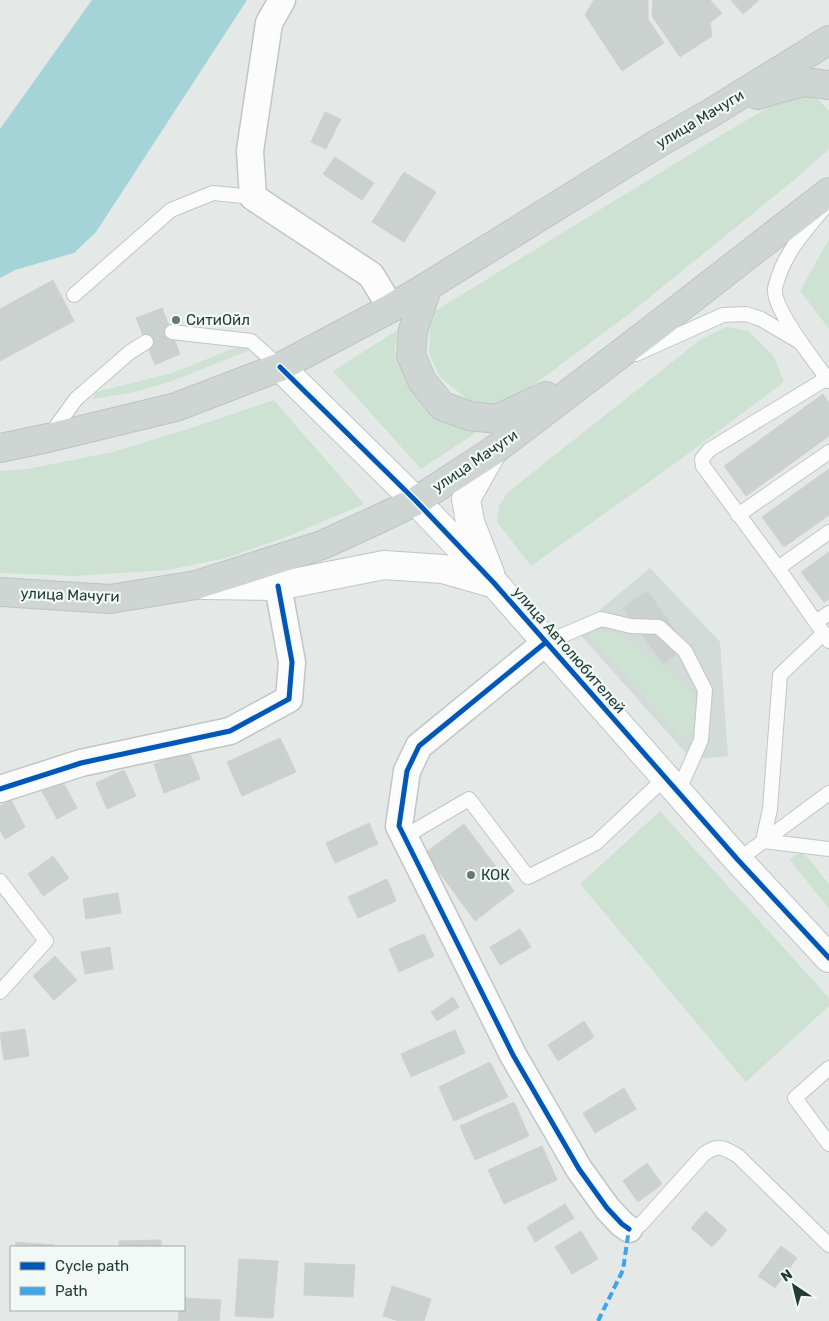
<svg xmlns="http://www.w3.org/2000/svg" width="829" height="1321" font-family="Rubik,sans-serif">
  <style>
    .built { fill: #d2dbd7 }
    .green { fill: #cde2d3 }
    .water { fill: #a4d3d8 }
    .building { fill: #cbd1ce; stroke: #cdd2d0 }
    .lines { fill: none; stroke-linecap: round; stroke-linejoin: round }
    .service-casing { stroke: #c1c6c4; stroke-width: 16 }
    .minor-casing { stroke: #c1c6c4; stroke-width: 29 }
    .tertiary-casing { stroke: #c1c6c4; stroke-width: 30 }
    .primary-casing { stroke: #bcc5c2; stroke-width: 30 }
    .service { stroke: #fbfcfb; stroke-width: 14 }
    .minor { stroke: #fbfcfb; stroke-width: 26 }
    .tertiary { stroke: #fbfcfb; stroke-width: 28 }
    .primary { stroke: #ced5d3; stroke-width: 28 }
    .quiet { stroke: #3ea4eb; stroke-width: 4; stroke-dasharray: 8 4; stroke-linecap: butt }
    .cycleway-casing { stroke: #f2f8f5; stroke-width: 8 }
    .cycleway { stroke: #0057b8; stroke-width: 5 }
    .poi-dot { fill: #657973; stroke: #f2f8f5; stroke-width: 2 }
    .labels { text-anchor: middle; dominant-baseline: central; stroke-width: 4.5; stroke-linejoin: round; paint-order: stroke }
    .street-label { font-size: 15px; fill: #213d35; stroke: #f2f8f5 }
    .poi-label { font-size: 15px; fill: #213d35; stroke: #f2f8f5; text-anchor: start }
  </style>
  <rect width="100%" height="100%" fill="#e4e9e7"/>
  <path class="built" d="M650,568L720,642L728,756L692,760L576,630Z"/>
  <path class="green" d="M800,96L819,100L829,111V149L799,176L629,314L516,398L494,407L467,399L440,377L429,354L430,327L435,311L733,128L776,103Z
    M829,239V329L800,291Z
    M726,327L749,331L774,357L784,382L677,462L531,566L497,522L499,506L508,492L700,340Z
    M401,328L394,350L404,376L418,400L436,420L461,428H483L421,469L333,371Z
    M247,343L255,348L172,381L135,392L93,399L96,392L172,373Z
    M274,400L364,504L289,536L226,558L168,570L74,576L0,573V471L27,469L113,452L194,427Z
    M587,632H612L641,648L685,686L694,697L696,718L692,732L681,738Z
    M660,811L829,998V1006L746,1082L580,884Z
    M802,853L809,859L829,884V909L790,860L795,855Z"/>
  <path class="water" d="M92,0H247L96,232L74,253L15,270L0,278V129Z"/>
  <path class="building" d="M594,0H648V19L664,43L622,71L585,15Z
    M653,0H710L722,13L710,23L712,36L680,57L652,16Z
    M731,0H759L743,14Z
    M325,112L341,119L326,149L311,142Z
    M335,157L374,183L362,200L323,174Z
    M404,172L436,192L404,242L372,222Z
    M53,280L74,321L0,361V309Z
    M162,308L180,354L155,365L136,318Z
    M823,394L829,403V436L746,496L724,466Z
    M829,469V515L784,547L762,517Z
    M829,552V599L824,602L801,572Z
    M647,591L655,602L631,620L623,608Z
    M655,602L687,646L663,664L631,619Z
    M280,738L296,772L242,796L227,762Z
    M189,751L200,779L164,793L154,764Z
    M124,770L136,796L107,809L96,783Z
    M62,780L77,808L57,819L42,791Z
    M11,800L25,827L5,839L0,830V806Z
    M369,823L378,844L335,863L326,843Z
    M464,824L514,891L475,921L425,853Z
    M53,856L69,878L43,896L28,874Z
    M387,879L396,901L358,918L348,897Z
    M118,893L121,913L86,919L83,899Z
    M520,929L531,947L500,965L490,947Z
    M424,934L434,956L399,972L389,949Z
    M110,947L113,969L85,974L81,952Z
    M55,956L77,980L54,1000L33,976Z
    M453,997L459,1007L437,1021L431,1012Z
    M584,1021L594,1037L558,1061L548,1045Z
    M25,1029L29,1056L4,1060L0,1033Z
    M455,1030L465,1053L411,1077L401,1054Z
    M490,1062L508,1097L454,1121L439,1087Z
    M624,1088L636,1109L595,1133L583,1113Z
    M514,1102L529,1136L475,1160L460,1126Z
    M542,1146L557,1180L504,1204L488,1170Z
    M647,1163L662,1184L638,1202L623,1181Z
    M565,1204L574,1218L535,1242L527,1227Z
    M706,1211L727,1230L712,1247L691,1228Z
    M581,1231L598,1259L572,1274L555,1247Z
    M161,1240V1247H119V1241Z
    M16,1242L54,1245V1247H15Z
    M781,1246L797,1258L775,1288L758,1276Z
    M239,1259L278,1261L273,1318L235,1316Z
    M305,1263L355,1265L353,1297L304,1295Z
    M392,1286L431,1299L424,1321H399L383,1316Z
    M184,1298L221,1300L219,1321H178L179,1310H184Z"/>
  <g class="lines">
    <defs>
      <path id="service" d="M824,208C805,231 787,250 778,278C777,282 775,286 775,289C773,310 816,363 829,381
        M74,295L171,210L213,193L253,197
        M172,332L251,341L280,367
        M636,354L723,315L746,314L761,319L800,342
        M829,377L709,450L702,459L703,466L778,568L829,641
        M50,435L76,399L130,352L146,342
        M738,515L829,452
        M778,568L829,532
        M816,622L829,613
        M545,643L601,619L631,626L659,627L685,651L705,690L701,740L678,792
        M404,837L469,799L528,877L596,843L665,778
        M763,841L770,809L780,675L824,633
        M763,841L829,849
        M738,860L829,793
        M0,881L46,941L0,992
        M829,1068L795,1098L829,1144
        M629,1229L636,1228L642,1223L704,1154C719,1143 724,1148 738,1156L829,1245"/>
      <path id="minor" d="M282,0L269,23L250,151L253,197L371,275L391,308
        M545,643L419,746L407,771L399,826L513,1055L579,1169L607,1208L622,1224L629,1229
        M0,789L81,763L230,731L289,699L292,662L278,586"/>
      <path id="tertiary" d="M280,367L416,501L494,583L738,860L829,958
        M490,573L470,522L466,499L493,451
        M204,585L278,586L384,565L443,569L492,583"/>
      <path id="primary" d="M758,95L770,91L804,82L829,85
        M428,286L413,330L411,355L422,381L442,406L470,416L497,419L546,396
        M0,448L48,438L176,407L280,367L391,308L428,286L655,145L711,113L829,40
        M0,592L110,599L196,585L322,545L381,518L416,501L493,451L649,332L829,192"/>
    </defs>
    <use href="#service" class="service-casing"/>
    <use href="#minor" class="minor-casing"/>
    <use href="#tertiary" class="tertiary-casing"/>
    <use href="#primary" class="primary-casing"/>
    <use href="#service" class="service"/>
    <use href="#minor" class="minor"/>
    <use href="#tertiary" class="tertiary"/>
    <use href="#primary" class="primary"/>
    <path class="quiet" d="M598,1321L623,1270L629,1229"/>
    <defs>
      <path id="cycleway" d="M280,367L416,501L494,583L738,860L829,958
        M545,643L419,746L407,771L399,826L513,1055L579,1169L607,1208L622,1224L629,1229
        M0,789L81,763L230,731L289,699L292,662L278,586"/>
    </defs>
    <use href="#cycleway" class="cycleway-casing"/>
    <use href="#cycleway" class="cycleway"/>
  </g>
  <g class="poi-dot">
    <circle cx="176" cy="320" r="5"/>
    <circle cx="471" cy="875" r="5"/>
  </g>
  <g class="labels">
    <g class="street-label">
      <text transform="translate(700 119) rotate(-31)">улица Мачуги</text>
      <text transform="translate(475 461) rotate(-34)">улица Мачуги</text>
      <text transform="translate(70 595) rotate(2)">улица Мачуги</text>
      <text transform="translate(569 650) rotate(49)">улица Автолюбителей</text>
    </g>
    <g class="poi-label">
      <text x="186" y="320">СитиОйл</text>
      <text x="481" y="875">КОК</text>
    </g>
  </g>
  <rect x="10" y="1246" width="175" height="65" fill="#f2f8f5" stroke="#9eada8"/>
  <rect x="20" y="1262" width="25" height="8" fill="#0057b8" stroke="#9eada8"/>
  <text x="55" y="1271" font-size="15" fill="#213d35">Cycle path</text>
  <rect x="20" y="1287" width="25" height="8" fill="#3ea4eb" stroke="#9eada8"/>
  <text x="55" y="1296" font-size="15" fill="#213d35">Path</text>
  <g transform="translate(794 1286) rotate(325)" stroke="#f2f8f5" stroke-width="4" paint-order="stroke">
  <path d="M0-4L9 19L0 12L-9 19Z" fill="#213d35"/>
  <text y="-8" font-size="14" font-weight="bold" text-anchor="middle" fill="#213d35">N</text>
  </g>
</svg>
